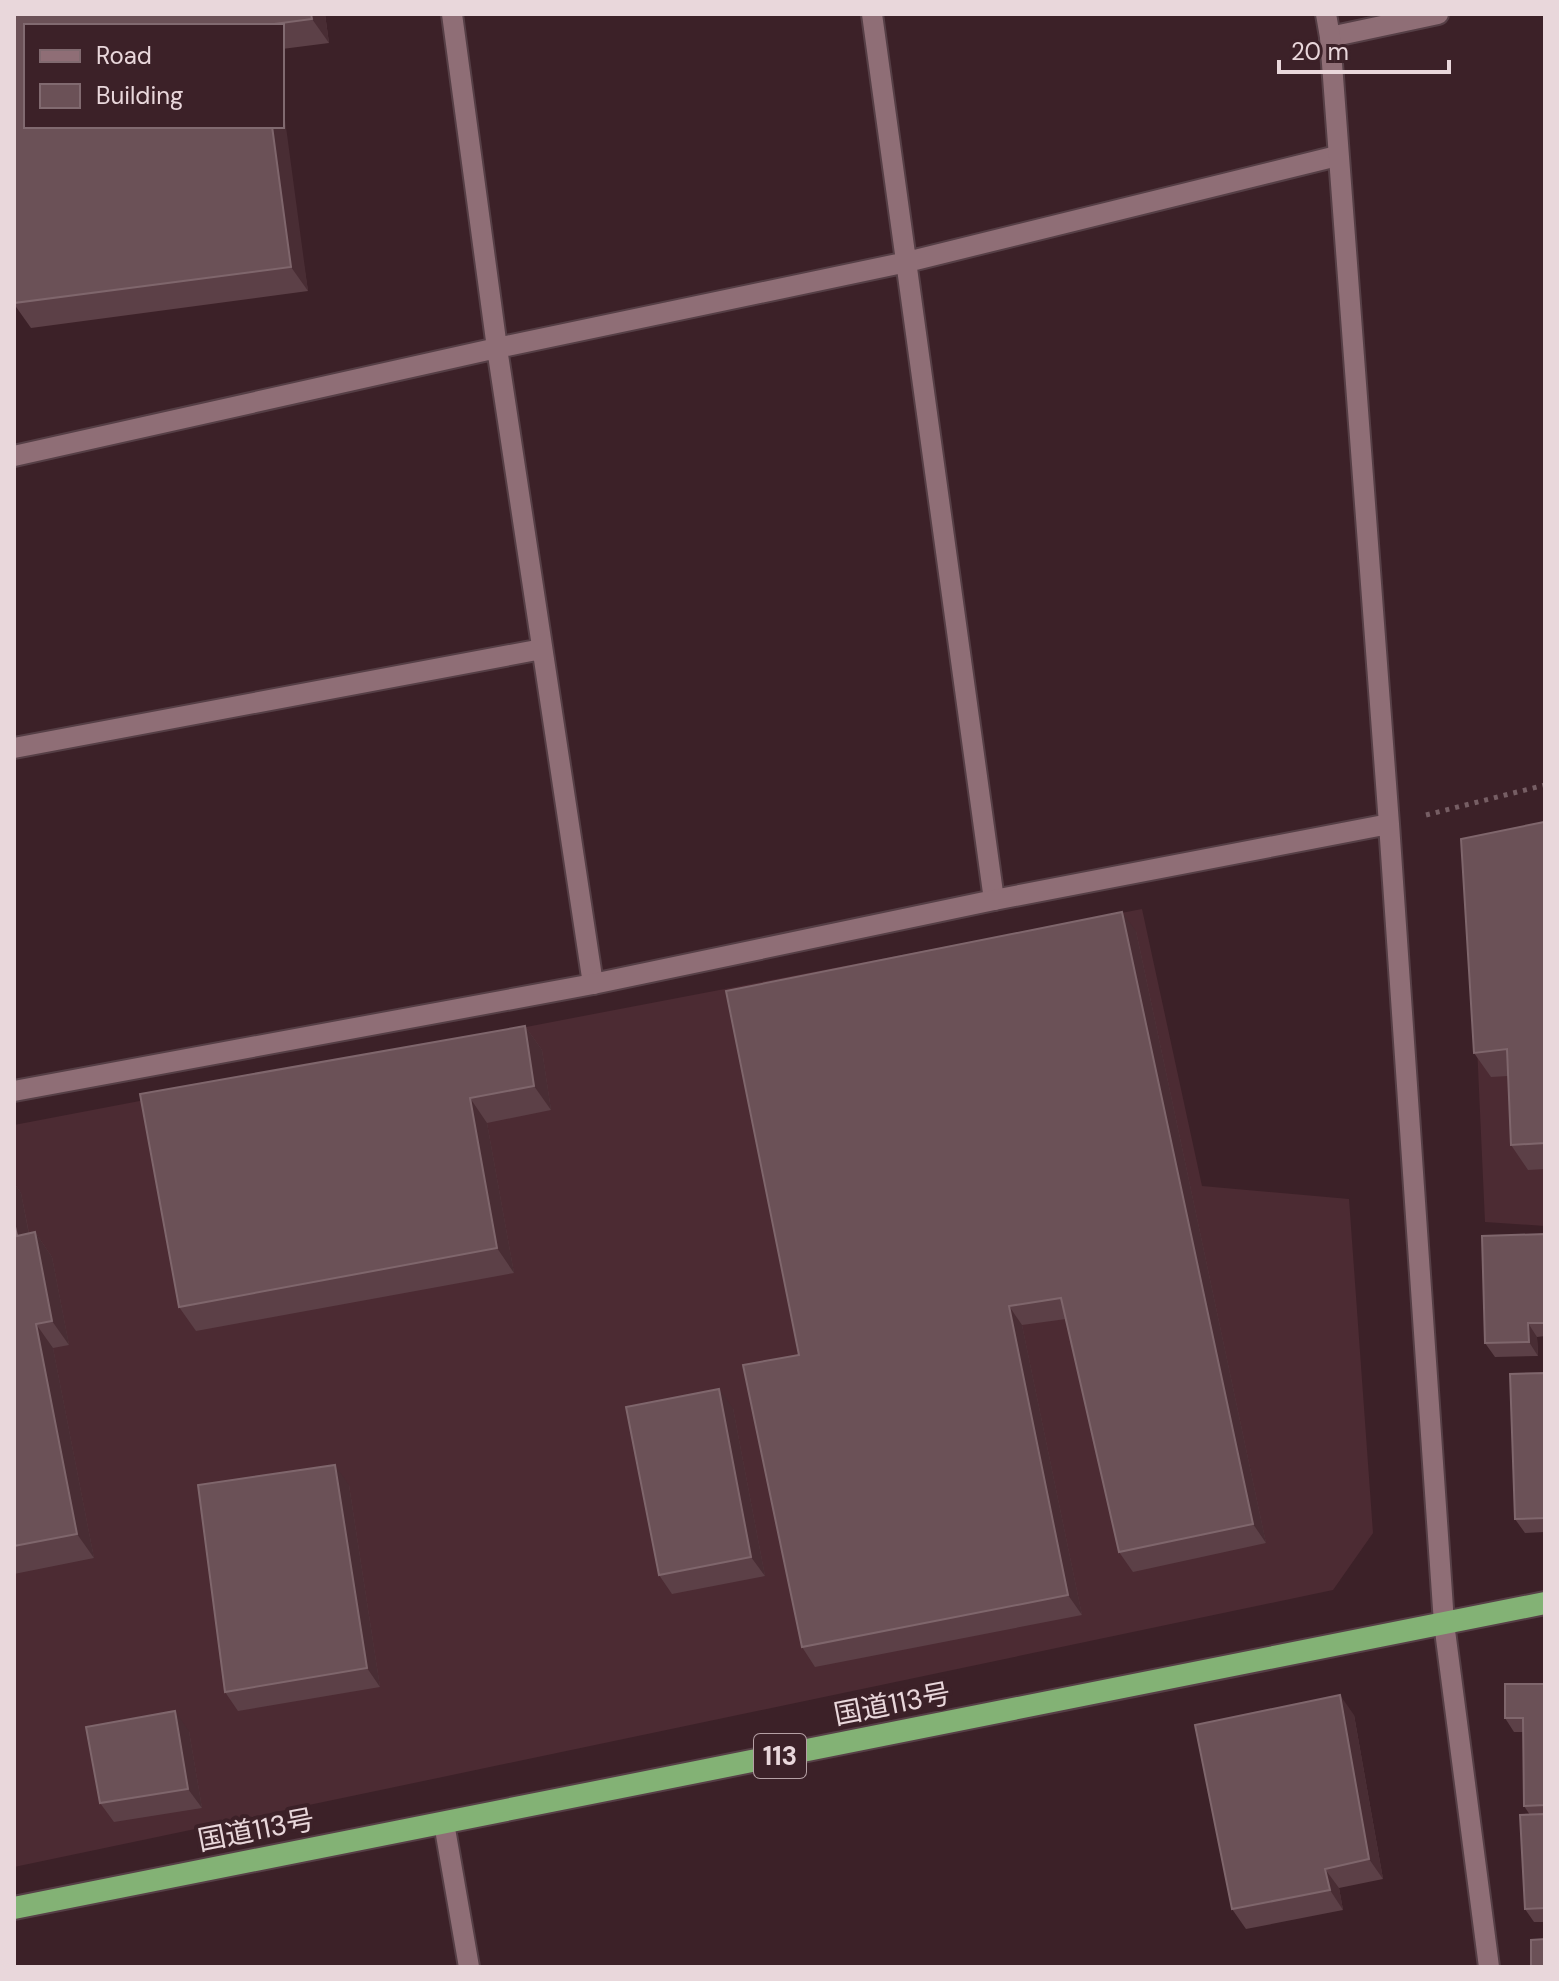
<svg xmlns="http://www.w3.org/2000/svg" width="1559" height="1981" font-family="'DM Sans','Noto Sans JP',sans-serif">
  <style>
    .built { fill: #4c2b33 }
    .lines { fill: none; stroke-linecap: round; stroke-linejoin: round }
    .minor-casing { stroke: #563f46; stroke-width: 24 }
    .tertiary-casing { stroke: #563f46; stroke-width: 24 }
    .trunk-casing { stroke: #563f46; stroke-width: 26 }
    .path { stroke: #765e64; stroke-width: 5; stroke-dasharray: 4 6; stroke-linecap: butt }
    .minor { stroke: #8f6e76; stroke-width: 20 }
    .tertiary { stroke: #8f6e76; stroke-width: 20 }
    .trunk { stroke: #83b275; stroke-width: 22 }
    .wall { fill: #5c4047 }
    .shaded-wall { fill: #492d34 }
    .building { fill: #6b5157; stroke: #7f666c; stroke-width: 2 }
    .labels { text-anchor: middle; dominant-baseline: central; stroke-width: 8; stroke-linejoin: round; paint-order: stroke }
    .shield { fill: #3c2128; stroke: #b5a0a5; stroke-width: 2 }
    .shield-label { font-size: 26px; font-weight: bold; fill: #e9d7db }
    .street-label { font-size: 28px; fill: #e9d7db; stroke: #3c2128 }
  </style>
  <rect width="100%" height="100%" fill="#3c2128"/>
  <path class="built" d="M1545,829V1226L1485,1222L1468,847Z
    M1142,909L1202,1186L1349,1199L1373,1533L1333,1590L14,1867V1125Z"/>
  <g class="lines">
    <defs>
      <path id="minor" d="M452,14L497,348L593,984
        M872,14L994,900
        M1330,37L1438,14
        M14,456L497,348L907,262L1337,156
        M14,748L542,649
        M444,1823L469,1967"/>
      <path id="tertiary" d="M1326,14L1330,37L1389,824L1444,1623L1489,1967
        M14,1091L593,984L994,900L1389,824"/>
      <path id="trunk" d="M14,1908L1545,1603"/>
    </defs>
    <use href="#minor" class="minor-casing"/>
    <use href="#tertiary" class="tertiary-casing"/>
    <use href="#trunk" class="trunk-casing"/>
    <path class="path" d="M1426,815L1545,785"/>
    <use href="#minor" class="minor"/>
    <use href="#tertiary" class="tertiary"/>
    <use href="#trunk" class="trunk"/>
  </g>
  <path class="wall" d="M14,14H325L329,43L282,49V26H26L282,126L308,291L31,328L14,304Z
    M1545,822V1169L1528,1170L1511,1145L1508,1076L1491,1077L1474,1053Z
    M1136,931L1266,1543L1133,1572L1119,1552L1066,1319L1022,1325L1082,1615L815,1667L802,1647L799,1355Z
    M525,1026L542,1050L551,1110L487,1123L514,1273L196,1331L179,1307Z
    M14,1183L21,1193L29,1233L35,1232L52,1257L69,1345L53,1348L94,1558L14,1574Z
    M1545,1234V1336L1537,1337L1538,1356L1495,1357L1485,1343Z
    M1545,1373V1532L1525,1533L1515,1519Z
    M733,1408L765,1576L672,1594L659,1575Z
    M349,1485L380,1687L238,1711L225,1692Z
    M1545,1684V1922H1534L1525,1909L1530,1815L1524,1806L1523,1732H1514L1505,1718Z
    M1354,1715L1383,1879L1339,1888L1343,1910L1246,1929L1232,1909Z
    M189,1731L202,1808L114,1822L100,1803Z"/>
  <path class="shaded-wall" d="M311,14H325L329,43L312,19Z
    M282,97L308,291L291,267L272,126H282Z
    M1122,912L1136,931L1266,1543L1253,1524Z
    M525,1026L542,1050L551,1110L534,1086Z
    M470,1098L487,1123L514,1273L497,1248Z
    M14,1183L21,1193L34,1260L17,1236L14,1222Z
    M35,1232L52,1257L69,1345L52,1321Z
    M1009,1306L1022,1325L1082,1615L1068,1595Z
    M1528,1323L1537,1337L1538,1356L1529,1342Z
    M36,1324L53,1348L94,1558L77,1534Z
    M719,1389L733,1408L765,1576L751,1557Z
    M335,1465L349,1485L380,1687L367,1668Z
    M1340,1695L1354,1715L1383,1879L1369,1859Z
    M175,1711L189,1731L202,1808L188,1789Z
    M1325,1869L1339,1888L1343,1910L1330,1890Z"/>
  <path class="building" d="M14,14H311L312,19L259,26H26V126H272L291,267L14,303Z
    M1544,822L1545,1143L1511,1145L1507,1049L1474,1053L1461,839Z
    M1122,912L1253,1524L1119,1552L1061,1298L1009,1306L1068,1595L802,1647L743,1365L799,1355L726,991Z
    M525,1026L534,1086L470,1098L497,1248L179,1307L140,1094Z
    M14,1222L17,1236L35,1232L52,1321L36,1324L77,1534L14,1546Z
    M1545,1234V1323H1528L1529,1342L1485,1343L1482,1236Z
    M1545,1373V1518L1515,1519L1510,1374Z
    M719,1389L751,1557L659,1575L626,1407Z
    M335,1465L367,1668L225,1692L198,1485Z
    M1505,1684H1545V1805L1524,1806L1523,1718H1505Z
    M1340,1695L1369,1859L1325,1869L1330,1890L1232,1909L1195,1725Z
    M175,1711L188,1789L100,1803L86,1727Z
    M1545,1814V1908L1525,1909L1520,1815Z
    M1545,1939V1967H1531V1940Z"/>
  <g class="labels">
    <rect class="shield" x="754" y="1734" width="52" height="44" rx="6"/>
    <g class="shield-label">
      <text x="780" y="1756">113</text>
    </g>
    <g class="street-label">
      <text transform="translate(892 1704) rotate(-11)">国道113号</text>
      <text transform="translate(256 1830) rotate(-11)">国道113号</text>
    </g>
  </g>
  <rect width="1559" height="1981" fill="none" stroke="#e9d7db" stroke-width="32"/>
  <rect x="24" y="24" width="260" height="104" fill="#3c2128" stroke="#816a70" stroke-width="2"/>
  <rect x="40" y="50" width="40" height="12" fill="#8f6e76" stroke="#816a70" stroke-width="2"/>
  <text x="96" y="64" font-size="24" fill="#e9d7db">Road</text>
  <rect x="40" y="84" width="40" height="24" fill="#6b5157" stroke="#816a70" stroke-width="2"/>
  <text x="96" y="104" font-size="24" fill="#e9d7db">Building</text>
  <path d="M1279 60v12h170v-12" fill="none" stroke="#e9d7db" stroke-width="4"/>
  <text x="1291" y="60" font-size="24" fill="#e9d7db" stroke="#3c2128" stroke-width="6" paint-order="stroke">20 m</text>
</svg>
